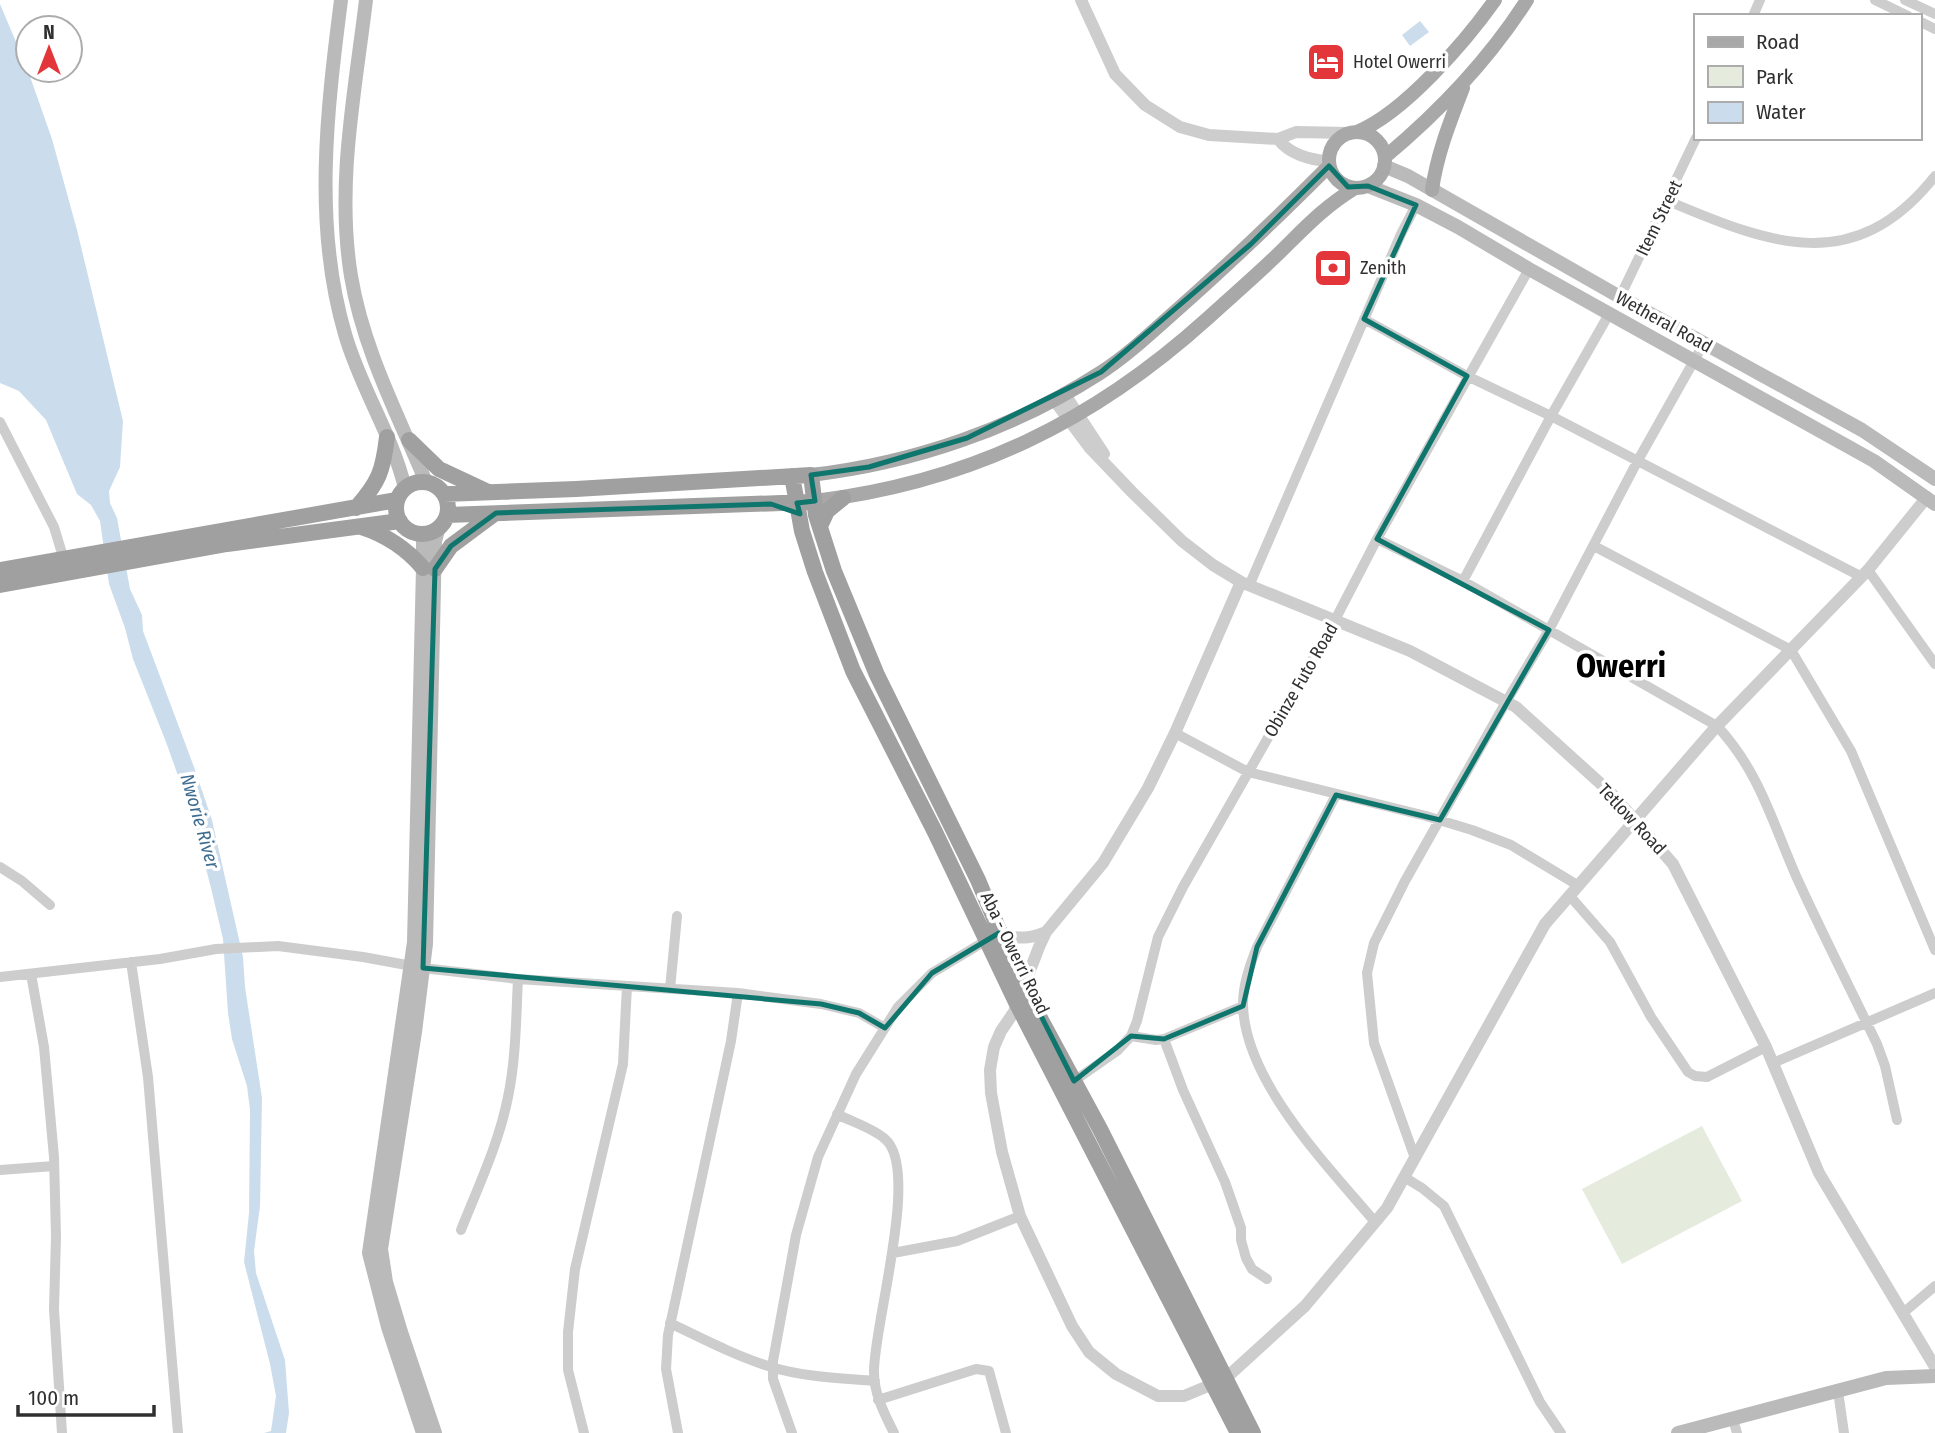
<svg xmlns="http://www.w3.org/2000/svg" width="1935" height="1433" font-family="'Fira Sans Condensed',sans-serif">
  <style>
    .green { fill: #e5ecde }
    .water { fill: #cbddec }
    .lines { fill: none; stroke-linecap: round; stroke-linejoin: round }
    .minor { stroke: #cdcdcd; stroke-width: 10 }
    .tertiary { stroke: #cdcdcd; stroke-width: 12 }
    .secondary { stroke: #bababa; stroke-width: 14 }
    .primary { stroke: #a8a8a8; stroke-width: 14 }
    .trunk { stroke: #a0a0a0; stroke-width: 16 }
    .marked { fill: none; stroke: #0f766e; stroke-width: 5; stroke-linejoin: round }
    .labels { text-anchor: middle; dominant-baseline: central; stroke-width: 7; stroke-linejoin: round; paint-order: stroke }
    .poi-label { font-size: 18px; fill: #303030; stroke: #fff; text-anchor: start }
    .street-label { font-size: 18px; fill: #303030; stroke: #fff }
    .water-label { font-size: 19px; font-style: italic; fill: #3e6d91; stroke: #fff }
    .town-label { font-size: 32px; font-weight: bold; fill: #000; stroke: #fff }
  </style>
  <rect width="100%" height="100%" fill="#fff"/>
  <path class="green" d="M1702,1126L1742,1201L1622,1264L1582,1189Z"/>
  <path class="water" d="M0,4L27,68L52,139L77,230L123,421L120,467L109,491L110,503L117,518L130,589L142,615L143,631L194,767L212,820L243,957L245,987L262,1098L260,1206L254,1251L256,1273L285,1360L289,1413L286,1433H264L271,1431L276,1396L270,1364L244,1262L249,1213L250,1110L247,1086L232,1039L228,1013L223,939L211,888L193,818L166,742L133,659L125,628L109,584L100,521L91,505L77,494L46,420L19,391L0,383Z
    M1420,21L1429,32L1410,46L1402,35Z"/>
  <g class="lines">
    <path class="minor" d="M1875,0L1908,16
      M1905,0L1935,14
      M1753,16L1760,0
      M1919,21L1935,29
      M1668,201C1770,244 1854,278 1935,176
      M1620,297L1696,138
      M1364,319L1467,376L1551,416L1862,577
      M0,422L54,527L64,560
      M1377,539L1463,581L1717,726C1759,771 1772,821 1796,876C1822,933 1850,988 1877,1044L1885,1066L1897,1120
      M1594,546L1791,650L1851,751L1935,950
      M1868,570L1935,664
      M1463,581L1551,416L1609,314
      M1249,586L1401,234L1416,205
      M1175,733L1248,772L1426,816L1472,830L1511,845L1579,886
      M1336,795L1257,947C1250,965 1243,984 1243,1004C1244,1081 1328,1166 1375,1222
      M0,867L22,881L50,905
      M1569,895L1610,942L1651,1017L1688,1072L1695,1076L1707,1077L1766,1047
      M131,962L148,1077L178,1433
      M31,974L44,1047L54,1157L56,1237L54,1309L62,1433
      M0,977L160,959L216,949L278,946L363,957L423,968L518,979L738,993L821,1004L859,1013L885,1028
      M670,989L677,916
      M1131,1036L1156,1040L1164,1039L1243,1006
      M1164,1039L1183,1090L1225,1182L1241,1228V1240L1246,1258L1252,1269L1267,1279
      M1773,1063L1935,993
      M1074,1081L1117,1051L1131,1036L1137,1021L1158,937L1183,887L1335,620L1377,539L1529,269
      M837,1114C852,1122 873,1128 885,1139C921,1169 873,1327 874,1372C874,1394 884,1413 894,1433
      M1415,1158L1374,1043L1367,973L1374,943L1405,881L1506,702L1549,630L1637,462L1704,343
      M0,1170L54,1166
      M1404,1177L1422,1188L1444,1206L1540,1402L1561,1433
      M461,1230C478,1187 499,1143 508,1097C516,1059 516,1018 518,979
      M893,1253L957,1241L1020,1216
      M1903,1313L1935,1286
      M670,1323C703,1339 736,1356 771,1367C804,1377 840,1378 875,1381
      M1838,1391L1844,1433
      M878,1400L976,1369L989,1371L1006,1433
      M1733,1419L1737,1433
      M584,1433L568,1370V1332L575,1269L623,1064L627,986
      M678,1433L666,1369L668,1335L731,1041L738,993
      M792,1433L773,1379V1361L796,1235L818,1157L856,1074L898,1007L932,973L987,940"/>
    <path class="tertiary" d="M1081,0L1115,74L1145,105L1180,127L1209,135L1278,139L1296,132L1349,133
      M1278,139C1289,154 1310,160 1328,161
      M1064,393L1104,454
      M1054,400L1089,447L1132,492L1182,541L1213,565L1241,582L1410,651L1516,707L1611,793L1673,864L1766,1047L1819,1173L1935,1367
      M1241,582L1175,733L1148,788L1103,863L1046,932L1039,947L1014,1012L1001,1031L994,1047L990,1070L991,1093L1002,1152L1020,1216L1072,1326L1089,1352L1116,1374L1158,1396H1184L1225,1379L1305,1306L1387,1208L1545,924L1715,728L1868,570L1927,497
      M996,937C1017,935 1022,942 1046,932"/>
    <path class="secondary" d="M341,0C327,110 313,225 345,334C360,387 392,434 405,488
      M366,0C355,92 336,184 351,276C363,349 398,415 426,482
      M1384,166L1408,176L1620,297L1862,430L1935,479
      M1368,186L1416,205L1458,227L1529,269L1874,461L1935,504
      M418,533L423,537V568L414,942L369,1253L388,1327L423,1433
      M435,1433L401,1332L386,1282L381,1249L415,1032L426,944L435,541L439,527
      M1678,1433L1886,1378L1935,1376"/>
    <path class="primary" d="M1357,132C1404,113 1466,41 1495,0
      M1329 160a28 28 0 1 1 56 0a28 28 0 1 1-56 0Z
      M1385,157C1440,111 1488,61 1527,0
      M1432,190C1437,154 1450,122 1463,88
      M811,475C913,463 1013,429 1100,373C1128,355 1153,331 1178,309C1230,263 1280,215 1329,166
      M815,501C970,482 1093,422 1208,318C1230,298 1253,278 1275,257C1303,230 1321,209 1355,188"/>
    <path class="trunk" d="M409,440L439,469L486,491
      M792,476L802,531L815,572L853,671L935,832L1016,1002L1238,1433
      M396 508a26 26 0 1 1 52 0a26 26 0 1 1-52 0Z
      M444,494L576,489L811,475L816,515L834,571L877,675L978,880L1022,985L1100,1129L1253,1433
      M356,508C379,482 383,471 387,437
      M447,515L808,502
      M820,526L827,511L843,498
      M361,527C386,535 406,548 423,568
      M435,569L451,546L494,514
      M0,570L397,500
      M0,585L227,544L400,521"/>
  </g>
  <path class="marked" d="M1329,166L1348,187L1368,186L1416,205L1364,319L1467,376L1377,539L1549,630L1440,820L1336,795L1257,947L1243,1006L1164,1039L1131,1036L1074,1081L999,933L932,973L885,1028L859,1013L821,1004L423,968L435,569L451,546L496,513L771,504L800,514L797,503L815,501L811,475L869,467L967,438L1101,372L1251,244Z"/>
  <defs>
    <symbol id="hotel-square" viewBox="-11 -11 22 22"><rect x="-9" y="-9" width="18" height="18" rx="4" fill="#e3363a" stroke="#fff"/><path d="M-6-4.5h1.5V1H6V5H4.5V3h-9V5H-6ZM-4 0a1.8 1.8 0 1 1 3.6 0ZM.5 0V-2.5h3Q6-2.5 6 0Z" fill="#fff"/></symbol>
    <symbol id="bank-square" viewBox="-11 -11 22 22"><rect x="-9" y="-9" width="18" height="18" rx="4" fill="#e3363a" stroke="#fff"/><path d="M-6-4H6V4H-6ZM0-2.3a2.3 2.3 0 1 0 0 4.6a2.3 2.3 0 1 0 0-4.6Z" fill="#fff"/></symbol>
  </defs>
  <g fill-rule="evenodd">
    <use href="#hotel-square" x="1304" y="40" width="44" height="44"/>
    <use href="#bank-square" x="1311" y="246" width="44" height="44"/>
  </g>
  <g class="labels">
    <g class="poi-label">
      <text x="1353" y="62">Hotel Owerri</text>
      <text x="1360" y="268">Zenith</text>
    </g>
    <g class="street-label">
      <text transform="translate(1659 218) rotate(-64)">Item Street</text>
      <text transform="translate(1664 322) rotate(29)">Wetheral Road</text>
      <text transform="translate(1301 680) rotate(-60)">Obinze Futo Road</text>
      <text transform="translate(1632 819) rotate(47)">Tetlow Road</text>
      <text transform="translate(1015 953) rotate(64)">Aba - Owerri Road</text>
    </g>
    <g class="water-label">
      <text transform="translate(200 821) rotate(74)">Nworie River</text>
    </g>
    <g class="town-label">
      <text x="1621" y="666">Owerri</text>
    </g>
  </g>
  <rect x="1694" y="14" width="228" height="126" fill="#ffffff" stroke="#acacac" stroke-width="2"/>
  <rect x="1708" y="37" width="35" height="10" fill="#a8a8a8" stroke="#acacac" stroke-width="2"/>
  <text x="1756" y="49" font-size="21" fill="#303030">Road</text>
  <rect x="1708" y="66" width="35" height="21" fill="#e5ecde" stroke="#acacac" stroke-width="2"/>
  <text x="1756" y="84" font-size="21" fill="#303030">Park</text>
  <rect x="1708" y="102" width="35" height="21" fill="#cbddec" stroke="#acacac" stroke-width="2"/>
  <text x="1756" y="119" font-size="21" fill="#303030">Water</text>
  <g transform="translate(49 49)"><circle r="33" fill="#ffffff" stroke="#acacac" stroke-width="2"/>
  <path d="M0-5L12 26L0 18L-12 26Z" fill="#e3363a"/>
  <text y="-10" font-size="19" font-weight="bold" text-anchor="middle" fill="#303030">N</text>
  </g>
  <path d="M18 1405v10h136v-10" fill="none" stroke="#303030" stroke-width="3.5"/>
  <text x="28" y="1405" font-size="21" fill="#303030" stroke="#ffffff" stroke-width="5" paint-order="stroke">100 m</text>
</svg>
